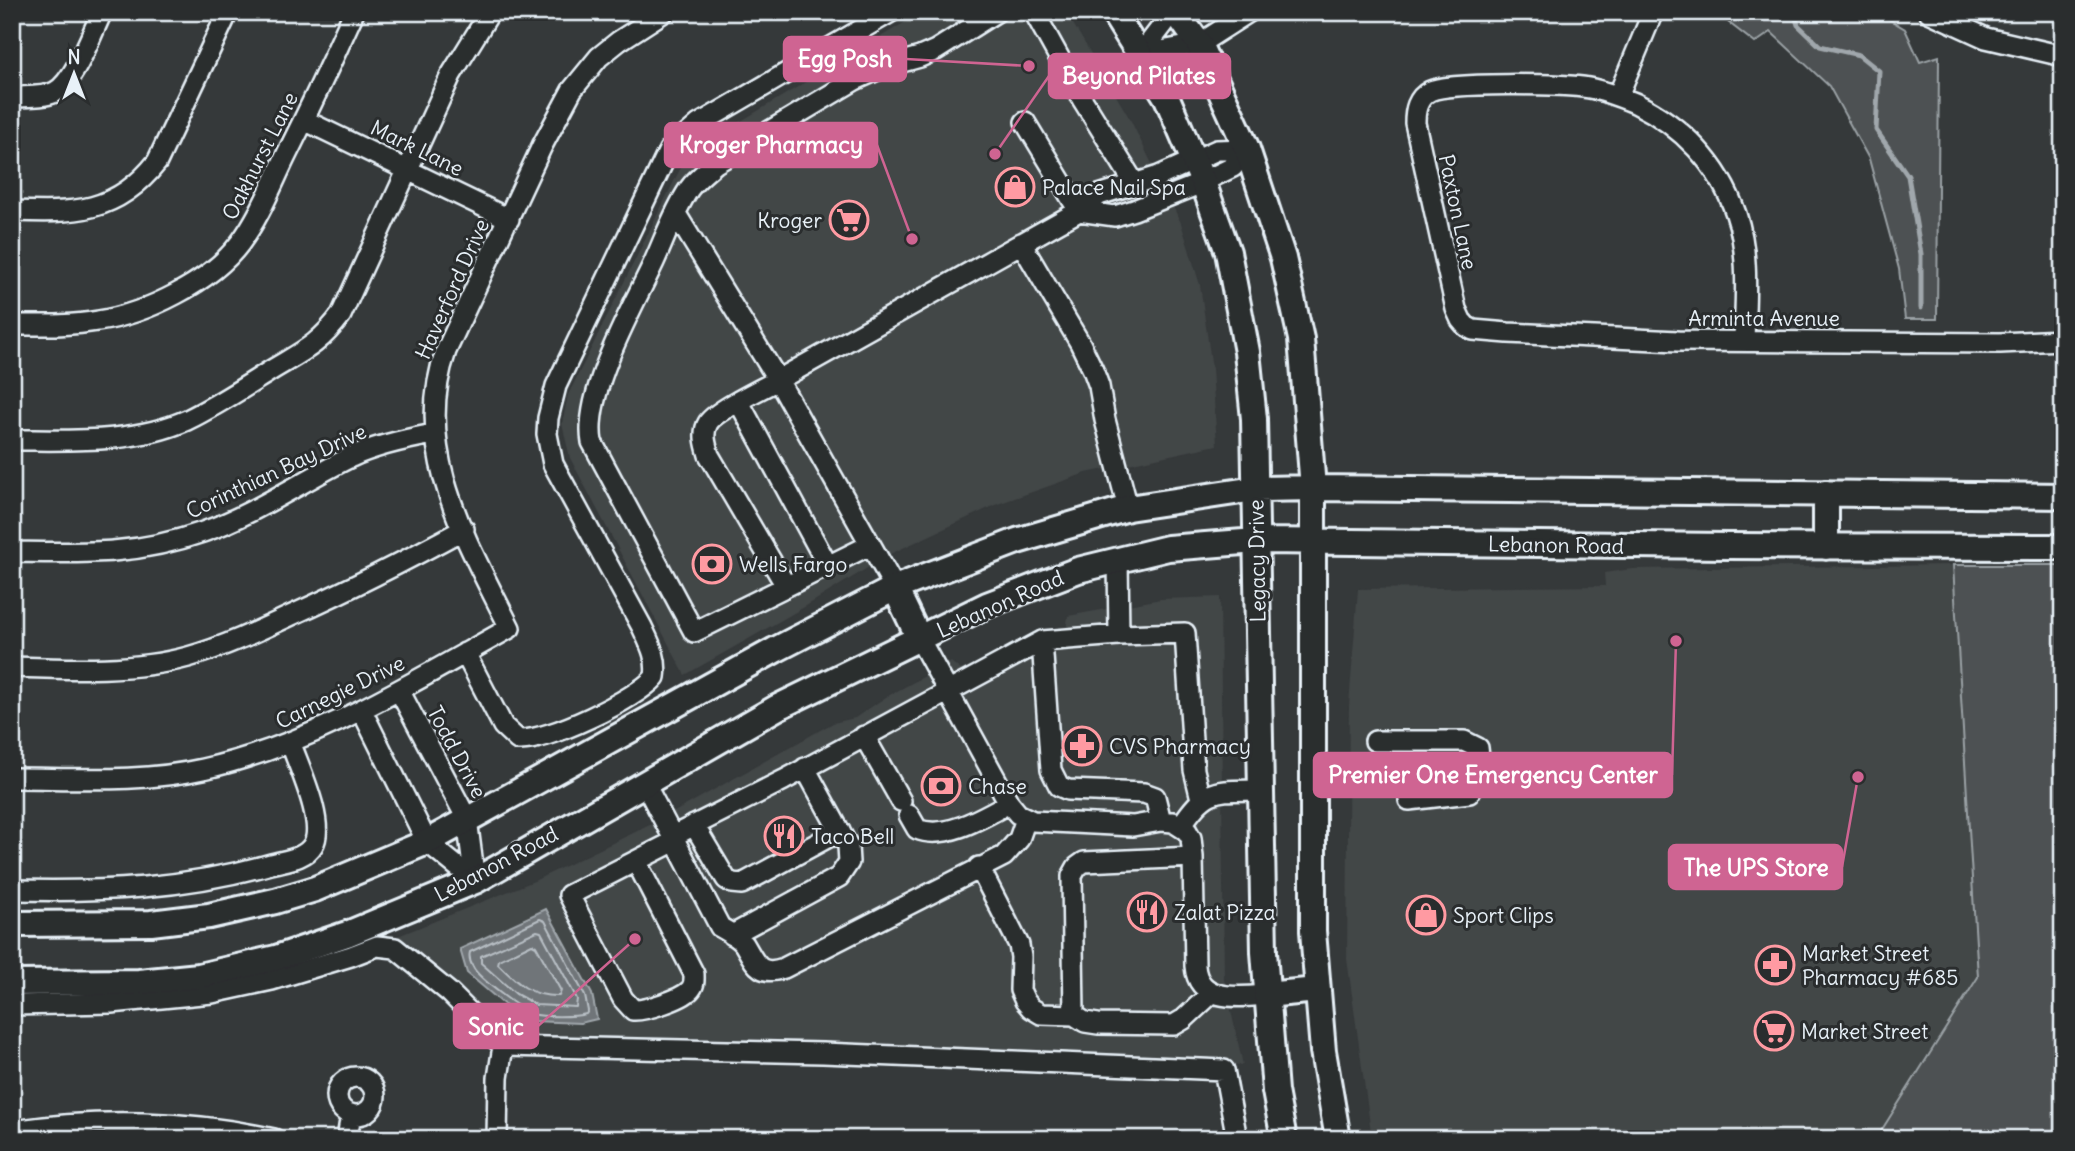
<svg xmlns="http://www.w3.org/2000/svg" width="2075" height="1151" font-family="Delius,sans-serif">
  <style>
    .built { fill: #424647 }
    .green { fill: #4d5152; stroke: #9aa1a5; stroke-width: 2 }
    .water { fill: #707579; stroke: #a0a7ac; stroke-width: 2 }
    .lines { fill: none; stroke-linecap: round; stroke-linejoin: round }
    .shore { stroke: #b8bfc5; stroke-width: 2 }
    .stream { stroke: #a0a7ac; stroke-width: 5 }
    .minor-casing { stroke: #e8f1f8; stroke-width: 24 }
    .major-casing { stroke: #e8f1f8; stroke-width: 30 }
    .minor { stroke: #2a2d2e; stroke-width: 19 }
    .major { stroke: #2a2d2e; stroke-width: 24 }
    .labels { text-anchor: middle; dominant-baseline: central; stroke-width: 6; stroke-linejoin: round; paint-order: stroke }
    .street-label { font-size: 21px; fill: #e8f1f8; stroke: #2a2d2e }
    .poi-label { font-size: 21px; fill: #e8f1f8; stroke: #2a2d2e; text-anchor: start }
    .leader { fill: none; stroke: #cf6492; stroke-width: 2.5 }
    .callout-dot { fill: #cf6492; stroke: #2a2d2e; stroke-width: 2.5 }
    .callout { fill: #cf6492; stroke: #cf6492; stroke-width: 2.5 }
    .callout-label { font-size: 23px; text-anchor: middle; font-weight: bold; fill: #fff }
  </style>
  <rect width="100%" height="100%" fill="#35393a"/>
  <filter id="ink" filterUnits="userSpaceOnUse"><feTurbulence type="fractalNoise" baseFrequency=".0143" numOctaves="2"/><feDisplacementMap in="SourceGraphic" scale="14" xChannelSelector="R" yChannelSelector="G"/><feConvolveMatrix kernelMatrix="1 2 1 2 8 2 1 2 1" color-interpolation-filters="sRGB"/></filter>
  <g filter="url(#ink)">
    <path class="built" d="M922,12H1066L1130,119L1181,223L1200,285L1212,369L1217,445L1086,473L995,505L890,554L806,606L685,675L570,458L562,424L568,395L688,153Z
      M1953,565L1978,977L1876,1139H1372L1347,959L1349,705L1358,589L1605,586L1604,573L1632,569Z
      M1220,597L1224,979L1243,1065L516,1037L398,936L534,881L658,821L833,723L855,718L886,697L951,662L961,670L1029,638L1066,631L1068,616L1161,599Z"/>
    <path class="green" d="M1715,12H1877L1905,29L1920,62L1939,56L1937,319H1905L1899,269L1869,159L1829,86L1771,32L1755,43Z
      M1953,565H2063V1139H1876L1978,977Z"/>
    <path class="water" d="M546,909L592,994L597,1019L580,1023L532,1021L507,1007L467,973L460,949Z"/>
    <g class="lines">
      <path class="shore" d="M540,919L545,921L585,996L588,1011L586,1014C575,1017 543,1017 532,1014C520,1009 478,978 473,967C470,962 469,956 470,952Z
        M537,931L541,932L577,999L576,1007L536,1005L516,994L481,963V956Z
        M532,944L536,946L561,991L559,996C531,997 517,983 498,964L499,960Z"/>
      <path class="stream" d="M1794,12L1798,25L1820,46L1859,55L1879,71L1876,130L1908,176L1921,254V308"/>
      <defs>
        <path id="minor" d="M1034,12L1082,99L1135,184
          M1929,12L1986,38L2063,56
          M1140,55L1199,44L1249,12
          M1140,55L1173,12
          M1618,96L1653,12
          M12,97C26,96 43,98 55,92C75,81 92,33 102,12
          M304,120L509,219
          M1025,122L1079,211L1115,216L1134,210L1192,187L1233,167L1247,149
          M12,211C74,213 116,214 157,162L228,12
          M676,214L778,380C763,388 715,411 708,423C702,433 706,445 709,455L786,586
          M1021,243L1080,343L1093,370L1099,386L1105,420L1128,508
          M12,325C41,325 69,326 98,321C146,314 211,282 240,243C260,216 271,187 285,158C309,110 332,61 354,12
          M1744,341C1745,299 1750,255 1736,214C1719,164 1682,126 1635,103C1620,97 1605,91 1589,88C1565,84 1449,82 1430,91C1417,98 1415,110 1415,123L1456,309L1461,320L1466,326L1473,330L1508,333L1678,341L2000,343L2063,340
          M739,402L828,566
          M12,440C70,440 133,444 187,420C216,406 243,388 270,371C301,352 318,346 341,315L451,75L490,12
          M870,545L694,632L592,442C583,393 633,307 654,262C665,238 674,211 689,189C696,179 707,171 716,163L855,80L884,67L920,57L936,50L996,12
          M12,552C83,553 134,556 203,532C255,514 302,481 351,457C377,445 406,439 434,434
          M1118,560L1119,635
          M895,588L778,380L1079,211L1099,195L1159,176L1217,150L1247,149
          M920,640L1009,803L1018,814L1033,821L1133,826L1161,821L1173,822L1187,831L1191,838L1193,857L1195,966C1198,1003 1240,997 1266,995
          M1042,641L1051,770L1059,786L1068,790L1144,793L1155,797L1161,821
          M465,653L503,726L518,740C547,742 637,699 655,677C658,658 650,644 642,627L553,464L547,434L548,418L556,386L669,150L699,124L891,12
          M12,667C69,669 133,672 188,657C224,647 258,631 292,615C350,589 407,560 464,529
          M399,690L467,819L475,881
          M362,711L427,842L475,881
          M864,736L901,801
          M1375,741H1464L1478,748L1481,773L1469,793L1409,800
          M12,778C75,778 141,783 203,769C315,744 411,683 510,628C467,541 411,450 446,351L542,146L572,90L599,57L619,41L664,12
          M644,782L720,927C728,932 739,937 744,944C755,962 758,977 784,968L1004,856L1019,839L1026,819
          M909,815L917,829C945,841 985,816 1009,803
          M694,825L726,879L732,883L742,884L840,831
          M1181,826C1207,786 1216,791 1260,790
          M673,836L784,780L1042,641L1119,635L1185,633L1194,770L1201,799
          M636,861L694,974C694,980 695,985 690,990C682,999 645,1011 633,1010L623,999L569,895L675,841
          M979,867L1019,945L1021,957L1020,990L1025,1001L1031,1008L1041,1014L1074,1015L1085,1022L1098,1024L1174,1025L1184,1019L1212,993
          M12,890C103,892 183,889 271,864C285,860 305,859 313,845C326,824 299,767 291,744
          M732,935L839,877L849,862L848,846L805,768
          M12,1005L111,1003L212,993L272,980L351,956L377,946L395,948L450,993L503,1046L823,1053L1224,1070L1237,1139
          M1074,1015L1072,876L1077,867L1084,862L1193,857
          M337 1096a19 19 0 1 1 38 0a19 19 0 1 1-38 0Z
          M12,1131C98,1118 189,1120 274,1139
          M347,1139L351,1114
          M497,1139L498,1078L503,1046"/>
        <path id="major" d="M1113,12L1167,98L1203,182L1228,252L1247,352L1254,419L1264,952L1275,1091L1284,1139
          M1176,12L1199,44L1247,149L1283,258L1301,339L1313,488V931L1323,1051L1338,1139
          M1826,493V547
          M895,588L920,640
          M12,924L151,923L209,916L275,901L315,889L427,842L775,650L895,588L1017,541L1128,508L1255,489L1313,488L2063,496
          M12,983L139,982L199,976L276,958L347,934L475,881L778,707L987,605L1078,570L1168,548L1256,541L1727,546L2063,547
          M1266,995L1317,990"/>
      </defs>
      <use href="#minor" class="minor-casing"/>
      <use href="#major" class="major-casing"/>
      <use href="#minor" class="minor"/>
      <use href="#major" class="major"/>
    </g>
  </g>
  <defs>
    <symbol id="shop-ring" viewBox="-11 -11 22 22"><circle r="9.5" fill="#2a2d2e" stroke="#ff9aa2" stroke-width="1.5"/><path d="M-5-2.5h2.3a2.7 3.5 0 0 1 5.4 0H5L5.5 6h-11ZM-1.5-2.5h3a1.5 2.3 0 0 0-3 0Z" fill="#ff9aa2"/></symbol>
    <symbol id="supermarket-ring" viewBox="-11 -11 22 22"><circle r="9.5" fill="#2a2d2e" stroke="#ff9aa2" stroke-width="1.5"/><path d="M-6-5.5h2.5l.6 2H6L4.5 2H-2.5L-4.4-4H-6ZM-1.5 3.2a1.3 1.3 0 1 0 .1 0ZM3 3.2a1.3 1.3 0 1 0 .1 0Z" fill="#ff9aa2"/></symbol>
    <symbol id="bank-ring" viewBox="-11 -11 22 22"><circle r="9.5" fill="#2a2d2e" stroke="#ff9aa2" stroke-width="1.5"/><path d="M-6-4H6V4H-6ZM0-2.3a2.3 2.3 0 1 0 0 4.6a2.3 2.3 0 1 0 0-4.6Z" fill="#ff9aa2"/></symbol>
    <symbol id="pharmacy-ring" viewBox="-11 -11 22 22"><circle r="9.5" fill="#2a2d2e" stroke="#ff9aa2" stroke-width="1.5"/><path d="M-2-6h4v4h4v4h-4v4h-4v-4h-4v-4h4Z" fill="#ff9aa2"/></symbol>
    <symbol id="restaurant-ring" viewBox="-11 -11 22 22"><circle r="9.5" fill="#2a2d2e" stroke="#ff9aa2" stroke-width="1.5"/><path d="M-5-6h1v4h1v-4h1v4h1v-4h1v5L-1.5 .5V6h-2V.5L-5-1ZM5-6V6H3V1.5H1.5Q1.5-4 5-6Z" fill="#ff9aa2"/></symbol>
  </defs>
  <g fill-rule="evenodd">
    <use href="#shop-ring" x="993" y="165" width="44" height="44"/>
    <use href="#supermarket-ring" x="827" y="198" width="44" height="44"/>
    <use href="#bank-ring" x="690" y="542" width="44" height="44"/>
    <use href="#pharmacy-ring" x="1060" y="724" width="44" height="44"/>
    <use href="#bank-ring" x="919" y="764" width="44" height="44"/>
    <use href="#restaurant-ring" x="762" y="814" width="44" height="44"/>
    <use href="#restaurant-ring" x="1125" y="890" width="44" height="44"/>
    <use href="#shop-ring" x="1404" y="893" width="44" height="44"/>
    <use href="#pharmacy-ring" x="1753" y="943" width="44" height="44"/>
    <use href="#supermarket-ring" x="1752" y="1009" width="44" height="44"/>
  </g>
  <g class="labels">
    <g class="street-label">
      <text transform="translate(417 148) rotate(26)">Mark Lane</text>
      <text transform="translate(260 156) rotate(-63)">Oakhurst Lane</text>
      <text transform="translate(1458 212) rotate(78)">Paxton Lane</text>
      <text transform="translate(452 289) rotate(-66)">Haverford Drive</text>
      <text x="1764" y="318">Arminta Avenue</text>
      <text transform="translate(276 471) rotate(-25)">Corinthian Bay Drive</text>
      <text transform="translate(1556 545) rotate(1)">Lebanon Road</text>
      <text transform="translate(1257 561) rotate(-91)">Legacy Drive</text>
      <text transform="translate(1000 604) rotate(-24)">Lebanon Road</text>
      <text transform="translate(340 692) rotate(-26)">Carnegie Drive</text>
      <text transform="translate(457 752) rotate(62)">Todd Drive</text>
      <text transform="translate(496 864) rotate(-28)">Lebanon Road</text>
    </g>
    <g class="poi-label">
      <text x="1042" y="187">Palace Nail Spa</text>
      <text x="822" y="220" text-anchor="end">Kroger</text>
      <text x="739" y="564">Wells Fargo</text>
      <text x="1109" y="746">CVS Pharmacy</text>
      <text x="968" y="786">Chase</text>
      <text x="811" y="836">Taco Bell</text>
      <text x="1174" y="912">Zalat Pizza</text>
      <text x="1453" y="915">Sport Clips</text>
      <text x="1802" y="953">Market Street<tspan x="1802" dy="24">Pharmacy #685</tspan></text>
      <text x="1801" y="1031">Market Street</text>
    </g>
  </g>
  <path class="leader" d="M1029 66L906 59M995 154L1049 76M912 239L877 145M1676 641L1672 775M1858 777L1842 867M635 939L538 1026"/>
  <g class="callout-dot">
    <circle cx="1029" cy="66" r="7"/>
    <circle cx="995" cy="154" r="7"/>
    <circle cx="912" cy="239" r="7"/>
    <circle cx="1676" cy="641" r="7"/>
    <circle cx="1858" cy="777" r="7"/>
    <circle cx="635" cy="939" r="7"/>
  </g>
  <g class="callout">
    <rect x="784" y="37" width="122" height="44" rx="7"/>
    <rect x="1049" y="54" width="181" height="44" rx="7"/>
    <rect x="665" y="123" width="212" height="44" rx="7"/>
    <rect x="1314" y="753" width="358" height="44" rx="7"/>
    <rect x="1669" y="845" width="173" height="44" rx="7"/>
    <rect x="454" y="1004" width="84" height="44" rx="7"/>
  </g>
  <g class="callout-label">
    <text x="845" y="67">Egg Posh</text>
    <text x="1139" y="84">Beyond Pilates</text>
    <text x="771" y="153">Kroger Pharmacy</text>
    <text x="1493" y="783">Premier One Emergency Center</text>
    <text x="1756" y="876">The UPS Store</text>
    <text x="496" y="1035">Sonic</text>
  </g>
  <rect width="2075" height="1151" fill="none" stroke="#2a2d2e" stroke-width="42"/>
  <rect x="21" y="21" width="2033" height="1109" fill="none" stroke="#e8f1f8" stroke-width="2.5" filter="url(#ink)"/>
  <g transform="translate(74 74)" stroke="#2a2d2e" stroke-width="5" paint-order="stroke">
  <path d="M0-5L12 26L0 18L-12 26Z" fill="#e8f1f8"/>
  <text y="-10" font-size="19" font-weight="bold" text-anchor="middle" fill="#e8f1f8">N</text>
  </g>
</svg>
